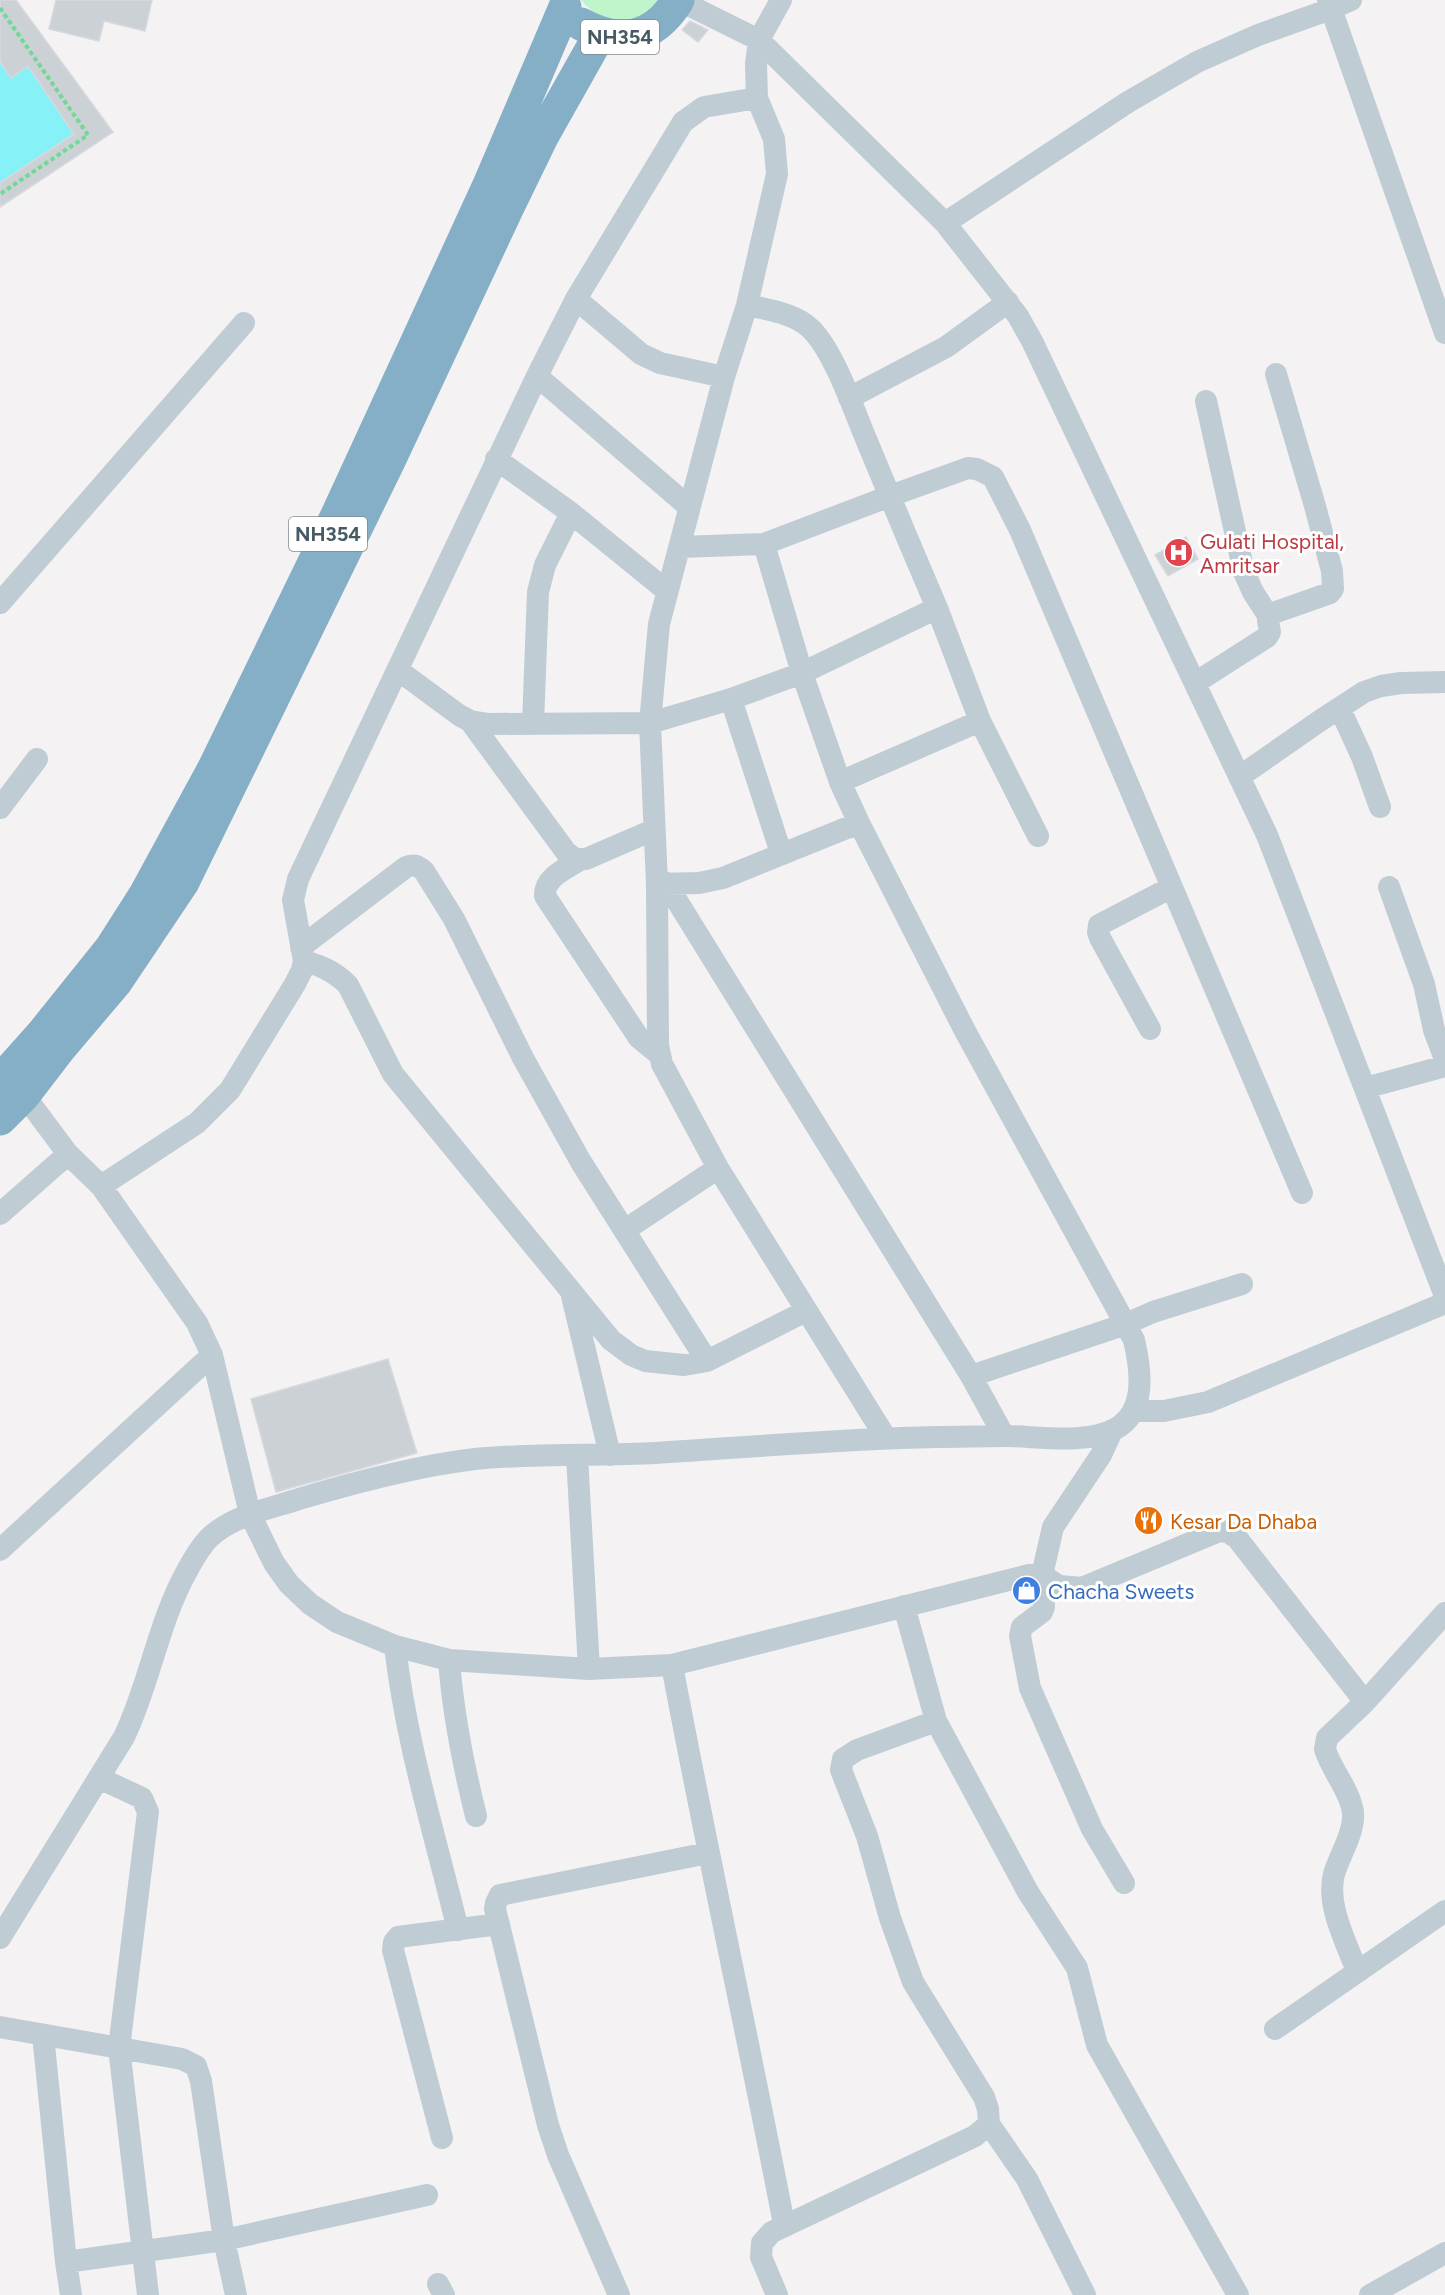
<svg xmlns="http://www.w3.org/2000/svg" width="1445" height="2295" font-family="Figtree,sans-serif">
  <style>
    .green { fill: #bef5cb }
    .water { fill: #86f1f7 }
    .building { fill: #cbd1d5; stroke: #d6d9de; stroke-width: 1.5 }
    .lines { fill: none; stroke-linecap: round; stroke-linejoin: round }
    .path { stroke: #71d895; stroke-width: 4; stroke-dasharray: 4.5 3; stroke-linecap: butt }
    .street { stroke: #bfccd3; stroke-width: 22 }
    .highway { stroke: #85afc6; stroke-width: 33 }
    .labels { text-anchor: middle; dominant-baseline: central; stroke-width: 6; stroke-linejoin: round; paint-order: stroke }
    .shield { fill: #fff; stroke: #7e8c92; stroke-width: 1.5 }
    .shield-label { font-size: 20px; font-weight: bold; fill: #475a63 }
    .health-label { font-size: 21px; fill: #be3a42; stroke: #fff; text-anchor: start }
    .food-label { font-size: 21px; fill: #c56008; stroke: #fff; text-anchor: start }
    .shop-label { font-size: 21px; fill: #366cbe; stroke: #fff; text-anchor: start }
  </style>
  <rect width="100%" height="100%" fill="#f5f2f3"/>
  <path class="green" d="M581,0H661C657,4 653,11 648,14C625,28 597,20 581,0Z"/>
  <path class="water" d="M0,62L11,78L28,66L74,134L0,183Z"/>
  <path class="building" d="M0,0H16L113,132L0,207V183L74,134L28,66L11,78L0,62Z
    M56,0H152L145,31L104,21L99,41L49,29Z
    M690,21L708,30L698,42L682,30Z
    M1186,537L1198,559L1168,576L1155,555Z
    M388,1359L417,1453L276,1492L251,1399Z"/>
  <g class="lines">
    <path class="path" d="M0,8L88,135L0,194"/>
    <path class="street" d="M678,0L759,40L945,223L1018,316L1032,341L1267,835L1445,1296
      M781,0L759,40L756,64L757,98L774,139L777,174L747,305L724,377L659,624L650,723L657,884L658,1045L662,1064L718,1168L886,1438
      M1328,0L1445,333
      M945,223L1128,102L1197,62L1258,35L1331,9L1351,0
      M576,299L641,354L660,363L724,377
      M537,376L689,507
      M849,398L946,347L1008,302
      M1206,401L1244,572L1253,592L1269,617
      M496,459L571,513L667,591
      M680,547L764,544L890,496L968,468L977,469L993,477L1020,530L1302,1193
      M0,603L244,323
      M937,608L980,721L1038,836
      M398,670L459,715L470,721L489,724L650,723L731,699L802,673L937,608C913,552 889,495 866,439C853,408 834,352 811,329C795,313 768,310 747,305
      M1195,683L1267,637L1270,632L1268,620L1273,613L1330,593L1333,589L1332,571L1315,506L1276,374
      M731,699L781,853
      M1340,709L1362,757L1380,807
      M470,721L566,852L575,859H586L653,830
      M533,724L538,592L545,565L571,513
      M1239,777L1321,720L1364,692L1381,686L1401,683L1445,682
      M840,782L980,721
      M0,808L37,759
      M580,860C567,868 544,877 545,896L639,1038L660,1055
      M666,883L971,1376L1004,1436
      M657,884L699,883L723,878L859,823
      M1389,887L1424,984L1434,1030L1445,1059
      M301,947L406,867C414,864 417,865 424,871L454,919L523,1058L581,1162L707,1361
      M304,961C322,966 335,972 348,985L393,1074L611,1340L631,1355L645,1361L684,1365L707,1361L806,1311
      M1150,1029L1100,938L1098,932L1099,925L1172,887
      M1365,1088L1445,1066
      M68,1154L101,1186L197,1323L212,1355L250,1514L274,1563L289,1584L310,1604L337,1622L395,1646L449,1660L589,1669L672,1665L1029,1575H1042L1059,1586L1082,1588L1219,1531L1228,1532L1237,1538L1365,1702L1445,1613
      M101,1186L197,1123L230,1090L295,984L302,970L304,961L293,900L298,879L537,376L576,299L683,122L704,107L757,98
      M0,1214L68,1154L24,1095
      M625,1230L718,1168
      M572,1296L610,1455
      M971,1376L1126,1324L1153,1312L1242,1284
      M1135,1411H1164L1208,1402L1445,1303
      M1112,1431L1101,1455L1053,1527L1042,1575L1044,1607L1042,1612L1022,1627L1020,1636L1030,1688L1092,1829L1124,1883
      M577,1456L589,1669
      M0,1550L212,1355
      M395,1646C406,1743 435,1835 458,1930
      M449,1660C453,1714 463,1764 476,1816
      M672,1665C707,1852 748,2037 784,2224
      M936,1721L1028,1892L1077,1968L1097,2045L1238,2295
      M99,1778L142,1798L148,1812L119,2048L148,2295
      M0,1938L124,1737C150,1683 158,1622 188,1569C194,1558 200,1547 209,1538C233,1515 269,1509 299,1499C356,1482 416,1466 475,1459C535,1453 596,1456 656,1453C749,1447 842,1439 936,1437C958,1437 981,1436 1004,1436C1036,1436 1086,1445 1115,1429C1147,1412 1141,1370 1134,1340L964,1029L859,823L840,782L802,673L764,544
      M1357,1971C1346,1942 1326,1905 1334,1874C1340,1854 1355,1832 1353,1812C1350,1790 1331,1770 1325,1749L1327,1738L1365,1702
      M0,2027L182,2059L196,2066L201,2081L224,2240L236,2295
      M1275,2029L1445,1911
      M43,2035L66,2262L224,2240L427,2195
      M989,2124L1027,2179L1085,2295
      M442,2138L393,1950L394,1942L398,1937L499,1924
      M66,2262L71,2295
      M438,2284L444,2295
      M619,2295L558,2155L548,2125L495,1909L496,1903L500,1895L708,1853
      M777,2295L761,2257L762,2243L772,2232L975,2136L989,2124L988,2109L984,2097L913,1982L890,1918L867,1836L841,1770L843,1759L857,1750L936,1721L904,1606
      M1370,2295L1445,2253"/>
    <path class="highway" d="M581,24C621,46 654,39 678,0
      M0,1081L42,1034L111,948L146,893L214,768L338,513L489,185L565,7
      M0,1119L24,1095L60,1048L116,982L183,882L389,461L507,209L542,137L600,34"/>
  </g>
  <defs>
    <symbol id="hospital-disc" viewBox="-11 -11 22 22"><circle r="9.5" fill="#e0444e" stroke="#fff"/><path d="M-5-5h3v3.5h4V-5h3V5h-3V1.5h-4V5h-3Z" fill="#fff"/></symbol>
    <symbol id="restaurant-disc" viewBox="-11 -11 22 22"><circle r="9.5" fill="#e8710a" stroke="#fff"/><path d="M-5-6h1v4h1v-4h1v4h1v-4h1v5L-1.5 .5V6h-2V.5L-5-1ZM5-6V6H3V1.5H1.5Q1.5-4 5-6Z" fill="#fff"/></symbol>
    <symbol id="shop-disc" viewBox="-11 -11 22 22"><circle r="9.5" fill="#3f7fe0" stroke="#fff"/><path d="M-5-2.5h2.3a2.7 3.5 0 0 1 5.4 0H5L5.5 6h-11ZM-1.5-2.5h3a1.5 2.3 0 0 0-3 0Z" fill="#fff"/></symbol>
  </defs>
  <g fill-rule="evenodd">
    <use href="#hospital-disc" x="1162" y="536" width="33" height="33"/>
    <use href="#restaurant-disc" x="1132" y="1504" width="33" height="33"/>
    <use href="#shop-disc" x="1010" y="1574" width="33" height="33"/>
  </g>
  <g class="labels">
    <g class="shield">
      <rect x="581" y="20" width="78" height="34" rx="4.5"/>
      <rect x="289" y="517" width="78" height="34" rx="4.5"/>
    </g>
    <g class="shield-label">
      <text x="620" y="37">NH354</text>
      <text x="328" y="534">NH354</text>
    </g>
    <g class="health-label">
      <text x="1200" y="541">Gulati Hospital,<tspan x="1200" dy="24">Amritsar</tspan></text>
    </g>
    <g class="food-label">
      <text x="1170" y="1521">Kesar Da Dhaba</text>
    </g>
    <g class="shop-label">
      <text x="1048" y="1591">Chacha Sweets</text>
    </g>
  </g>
</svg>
